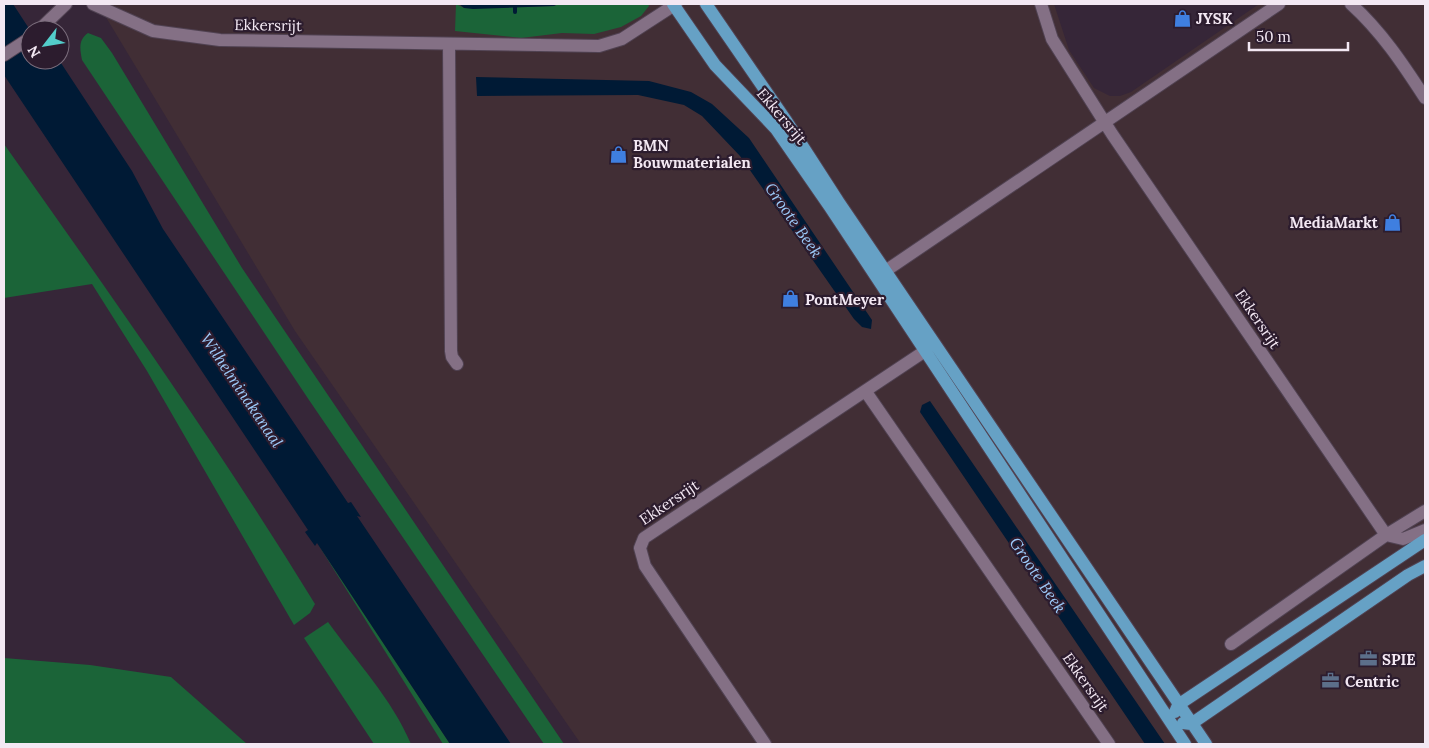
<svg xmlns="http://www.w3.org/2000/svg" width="1429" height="748" font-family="Lora,serif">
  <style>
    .industrial { fill: #412e35 }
    .green { fill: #1b6438 }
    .water { fill: #001a35 }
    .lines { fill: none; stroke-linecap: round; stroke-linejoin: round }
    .stream { stroke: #001a35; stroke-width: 4 }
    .minor-casing { stroke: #504252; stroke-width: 14 }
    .major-casing { stroke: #504252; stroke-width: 14 }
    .minor { stroke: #847085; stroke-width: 12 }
    .major { stroke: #66a1c5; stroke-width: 12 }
    .labels { text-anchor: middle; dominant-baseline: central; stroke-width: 4.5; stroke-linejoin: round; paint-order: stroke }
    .poi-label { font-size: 15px; font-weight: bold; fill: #f3e8f3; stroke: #2c1c2e; text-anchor: start }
    .street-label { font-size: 15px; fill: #f3e8f3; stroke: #2c1c2e }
    .water-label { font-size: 16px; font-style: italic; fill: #9cc9f8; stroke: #2c1c2e }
  </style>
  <rect width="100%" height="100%" fill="#362638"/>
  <path class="industrial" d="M98,4H1054L1069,50L1094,88L1110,96H1120L1131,92L1259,4H1425V744H581L295,331Z"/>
  <path class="green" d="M456,4L464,8L554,6L558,4H648L649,6L641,16L621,27L594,34L562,33L521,38L455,31Z
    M88,33L101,38L112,53L242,268L564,744H544L309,400L82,60C80,49 78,40 88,33Z
    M4,144C111,295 218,446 315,604L310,613L294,625L147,371L92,284L4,298Z
    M316,541L450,744H443Z
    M328,622C356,661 392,699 411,744H374L304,638Z
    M4,658L90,665L171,677L247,744H4Z"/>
  <path class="water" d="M4,4H13L30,30V60H59L132,171L163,229L348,503L351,502L361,517L357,516L511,744H450L317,543L315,546L305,532L308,530L4,75Z
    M459,4H558L554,6L473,9L464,8Z
    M476,77L649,81L691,92L712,104L749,138L872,320L871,329L862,327L854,319L740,156L702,116L684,105L638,95L477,96Z
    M930,401L1165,744H1145L920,412L922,405Z"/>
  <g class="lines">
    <path class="stream" d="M515,4V12"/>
    <defs>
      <path id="minor" d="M93,4L153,31L220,40L599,46L622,39L676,4
        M1041,4L1052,39L1112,134L1386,535L1403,539L1425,530
        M1351,4C1381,31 1403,64 1425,98
        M39,30L66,4
        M449,45L451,351L452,357L457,364
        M4,55L30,38
        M878,276L1279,4
        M866,392L1109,744
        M1231,644L1386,535L1425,511
        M765,744L645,566L640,548L644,538L934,345"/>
      <path id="major" d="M673,4L715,65L776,129L830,207L1185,744
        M706,4L787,122L838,201L1206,744
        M1175,712L1178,705L1425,540
        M1183,723L1191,724L1408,575L1425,566"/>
    </defs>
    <use href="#minor" class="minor-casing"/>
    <use href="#major" class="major-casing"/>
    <use href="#minor" class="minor"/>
    <use href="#major" class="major"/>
  </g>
  <defs>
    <symbol id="shop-bare" viewBox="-9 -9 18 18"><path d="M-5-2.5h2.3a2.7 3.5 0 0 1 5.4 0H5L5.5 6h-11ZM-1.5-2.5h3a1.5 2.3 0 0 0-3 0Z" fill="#3f7fe0" stroke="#2c1c2e" stroke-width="2.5" paint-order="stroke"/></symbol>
    <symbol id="office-bare" viewBox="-9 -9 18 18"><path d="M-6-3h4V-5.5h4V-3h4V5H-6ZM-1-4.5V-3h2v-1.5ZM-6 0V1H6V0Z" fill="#5c6f8a" stroke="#2c1c2e" stroke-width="2.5" paint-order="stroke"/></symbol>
  </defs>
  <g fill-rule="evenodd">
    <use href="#shop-bare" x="1170" y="6" width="25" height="25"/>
    <use href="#shop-bare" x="606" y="142" width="25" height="25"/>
    <use href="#shop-bare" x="1380" y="210" width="25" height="25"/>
    <use href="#shop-bare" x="778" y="286" width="25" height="25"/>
    <use href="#office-bare" x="1356" y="646" width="25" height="25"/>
    <use href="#office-bare" x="1318" y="668" width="25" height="25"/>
  </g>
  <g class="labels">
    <g class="poi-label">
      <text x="1196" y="18">JYSK</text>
      <text x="633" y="145">BMN<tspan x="633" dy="17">Bouwmaterialen</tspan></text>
      <text x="1378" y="222" text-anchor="end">MediaMarkt</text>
      <text x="805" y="299">PontMeyer</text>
      <text x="1382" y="659">SPIE</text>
      <text x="1345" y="681">Centric</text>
    </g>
    <g class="street-label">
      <text transform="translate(268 25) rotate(1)">Ekkersrijt</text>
      <text transform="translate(782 116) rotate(50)">Ekkersrijt</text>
      <text transform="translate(1258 319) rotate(56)">Ekkersrijt</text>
      <text transform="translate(669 502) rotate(-34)">Ekkersrijt</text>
      <text transform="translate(1086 682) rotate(55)">Ekkersrijt</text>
    </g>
    <g class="water-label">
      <text transform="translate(794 220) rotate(55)">Groote Beek</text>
      <text transform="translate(242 390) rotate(56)">Wilhelminakanaal</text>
      <text transform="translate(1038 575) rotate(56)">Groote Beek</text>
    </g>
  </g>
  <rect width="1429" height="748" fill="none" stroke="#f3e8f3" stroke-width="10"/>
  <g transform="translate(45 45) rotate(239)"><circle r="24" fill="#2c1c2e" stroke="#7c6e7d"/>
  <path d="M0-4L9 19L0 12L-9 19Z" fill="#53cdca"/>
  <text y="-8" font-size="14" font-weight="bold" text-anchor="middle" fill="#f3e8f3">N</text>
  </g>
  <path d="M1249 42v8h99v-8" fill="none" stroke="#f3e8f3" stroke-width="2.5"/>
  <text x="1256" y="42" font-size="15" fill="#f3e8f3" stroke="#2c1c2e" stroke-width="4" paint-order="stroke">50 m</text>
</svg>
